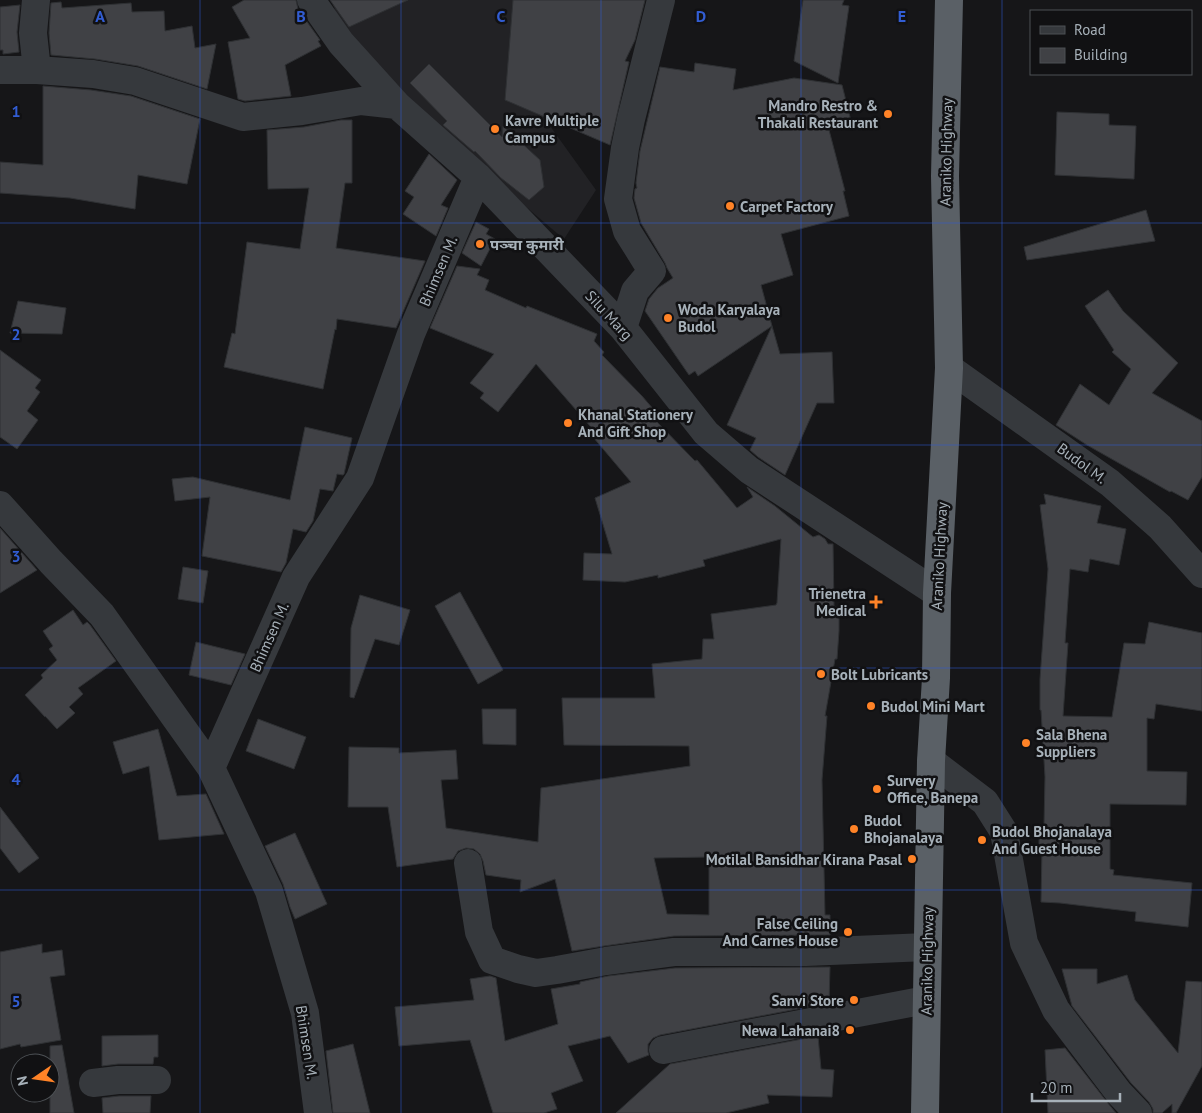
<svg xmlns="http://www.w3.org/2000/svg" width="1202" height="1113" font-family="'PT Sans','Noto Sans Devanagari',sans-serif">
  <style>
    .built { fill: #222225 }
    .building { fill: #404145; stroke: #2f3134; fill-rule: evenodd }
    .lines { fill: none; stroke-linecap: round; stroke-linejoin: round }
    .minor { stroke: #36393d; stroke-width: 28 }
    .trunk { stroke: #5a6066; stroke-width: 28 }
    .grid { fill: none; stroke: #325dd3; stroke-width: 1; stroke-opacity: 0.55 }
    .poi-dot { fill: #ff8327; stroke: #111113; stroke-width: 2 }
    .labels { text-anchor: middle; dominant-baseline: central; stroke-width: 5; stroke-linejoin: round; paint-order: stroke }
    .poi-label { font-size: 15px; font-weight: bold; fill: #a7b1b9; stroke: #111113; text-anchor: start }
    .street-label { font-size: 15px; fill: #a7b1b9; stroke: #111113 }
    .grid-label { font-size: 16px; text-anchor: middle; font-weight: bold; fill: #325dd3; stroke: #111113; stroke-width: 5; stroke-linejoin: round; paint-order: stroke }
  </style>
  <rect width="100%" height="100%" fill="#161618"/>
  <path class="built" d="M331,0H549L540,112L596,190L564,239L454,146L388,80L339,20Z"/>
  <path class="building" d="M244,0H296L298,9L320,40L318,41L321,46L285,65L291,96L245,101L238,99L228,42L250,38L232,7Z
    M330,0H408L349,27Z
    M513,0H645L635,40L625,61L629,62L610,145L505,100Z
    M803,0H844L842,5L849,6L838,83L794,61Z
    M61,2L62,8L131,3L132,12L164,11L165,31L192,26L195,48L216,44L207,89L138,66L95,59L51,55L49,33L51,3Z
    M20,5L17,32L19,52L3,54V50H0V7Z
    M695,63L736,69L733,90L794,78L842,85L852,125L829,130L845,191H843L849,216L781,234L793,275L761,285L772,326L698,376L695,371L689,375L645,311L649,299L658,288L673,278L667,268L665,263L641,223L634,198L635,189L637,188L636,183L640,151L660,67L694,72Z
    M429,64L502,137L503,126L540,160L544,187L529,200L501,178L475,151L474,152L443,125L447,121L410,83Z
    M43,86L91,90L131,96L200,119L187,184L138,175L135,209L70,198L0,193V162L43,165Z
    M1057,112L1109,114V125L1136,126L1134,179L1055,175Z
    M341,120H352V183H345L336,248L425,261L396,328L337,319L336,330L335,329L323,389L224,367L232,333L235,334L247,242L300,249L309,188L268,189L267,130L304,127Z
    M429,154L457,180L441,205L448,208L436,236L403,214L414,197L405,191Z
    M1146,210L1155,241L1027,260L1024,247Z
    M476,222L489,229L486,234L495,239L481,266L462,253Z
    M457,266L480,269L477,275L489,280L485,290L526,308L527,306L597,334L594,341L604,352L602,355L642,396L660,417L656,421L695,461L697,460L737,508L753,497L747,487L775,506L813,537L819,535L825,539L828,544H833L834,607H839V631L837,659H835L825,716H827L822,780L825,915H830V935L674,936L604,946L572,951L555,879L520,892L521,880L486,875L483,861L480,854L474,849L466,848L458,851L453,859L397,867L388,807H348L349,747L399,748V753L456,750L458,779L441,780L446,828L538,842L541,788L690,766L689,746L564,745L562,698H655L652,664L702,659L703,639H714L711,614L776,605L777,603L781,539L703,560L705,566L658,578V575L625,582L583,580L584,553L612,554L595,498L631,482L593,437L597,434L536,364L498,412L480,398L484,393L470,383L494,354L430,328ZM709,857V915L667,914L654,858Z
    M1108,290L1123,311L1178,363L1152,393L1202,421V477L1188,500L1171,491L1170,492L1087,445L1056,425L1080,384L1109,405L1131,369L1112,352L1114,350L1085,306Z
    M18,301L66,308L62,334L10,333Z
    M772,326L780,354L832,352L834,403H817L785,475L758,457L750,450L756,438L727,425Z
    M0,350L41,380L35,388L40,392L27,411L38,420L17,449L0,437Z
    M305,427L352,438L344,474L343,475L337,474L333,491L320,489L313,521L306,532L293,529L286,563L281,572L202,556L210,497L175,501L172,479L193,477L290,500Z
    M1044,494L1101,506L1097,523L1126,529L1119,565L1090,559L1088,572L1070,569L1065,643H1068L1063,716L1112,717L1124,643L1145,644L1149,622L1202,633V711L1156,704L1154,719L1147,718V771L1187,772L1186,805L1110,804V869L1114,870L1113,875L1192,883L1188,927L1135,921L1136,912L1060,903L1041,902L1042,849H1039V825H1044L1045,777L1041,710H1040V679L1048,569L1040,505L1046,504Z
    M0,528L37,570L0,593Z
    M183,567L208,571L203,603L178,599Z
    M460,592L503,670L478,684L435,606Z
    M360,595L410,610L399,645L375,639L354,698L350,697L351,628Z
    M73,610L83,625L87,622L90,625L116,661L78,688L83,694L69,707L75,713L57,729L45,716V717L25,695L43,678L41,675L57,660L49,649L53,646L43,631Z
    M196,642L245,654L231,685L189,675Z
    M482,709H516V745L483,744Z
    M258,719L306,737L294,769L246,751Z
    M158,729L177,796L206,794L224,834L159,840L149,766L123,774L113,742Z
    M0,807L39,858L19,873L0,848Z
    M295,833L327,904L295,919L290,907L283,884L265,846Z
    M42,944V953L62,950L65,975L50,977L61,1040L21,1047L20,1044L0,1049V952Z
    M830,967L829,1003L660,1035L653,1038L648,1044V1052L649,1055L628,1063L610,1036L568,1046L583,1081L551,1093L557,1109L544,1113H493L470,1040L399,1046L395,1007L474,1000L470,979L490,976L496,978L505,1041L558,1024L551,989L580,984V982L608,976L675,968Z
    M1062,969H1097V984L1127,975L1135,1000L1178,1053L1186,981L1202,982V1066L1176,1113H1172V1104L1162,1113H1153V1109L1149,1102L1131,1083L1072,1006Z
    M158,1035V1057H154L153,1064H118L102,1066V1036Z
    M818,1036L821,1069L834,1070L832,1097L767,1095L769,1103L726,1113H616L670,1064Z
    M353,1044L370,1113H333L326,1051Z
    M62,1045L74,1113H50V1046Z
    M1065,1048L1107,1102L1116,1113H1048L1045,1050Z
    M119,1096H151L150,1113H103L102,1098Z"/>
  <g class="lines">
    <path class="minor" d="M36,0L33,33L37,70
      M311,0L341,43L397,105L478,177L623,328L706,433L749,470L937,593
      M0,70H37L93,74L135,81L243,117L302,111L361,101L397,105
      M623,328L635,291L652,271L627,231L618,199L625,148L631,119L661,0
      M949,368L1110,483L1160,527L1202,574
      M0,505L51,562L102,615L211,768
      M931,761L985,802L1004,832L1024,943L1056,1010L1119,1093L1138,1113
      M468,863L479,932L492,960L518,969L536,973L557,970L606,961L674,952H806L927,947
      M663,1050L926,1000
      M93,1083L118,1080H157
      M318,1113L305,1013L269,891L211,768L296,577L360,478L411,334L478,177"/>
    <path class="trunk" d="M925,1113L931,761L936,678L937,593L949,368L945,176L949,0"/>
  </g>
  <path class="grid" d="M200,0V1113M401,0V1113M601,0V1113M801,0V1113M1002,0V1113M0,223H1202M0,445H1202M0,668H1202M0,890H1202"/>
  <g class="poi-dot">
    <circle cx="888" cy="114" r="5"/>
    <circle cx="495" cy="129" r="5"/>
    <circle cx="730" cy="206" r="5"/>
    <circle cx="480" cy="244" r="5"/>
    <circle cx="668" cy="318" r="5"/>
    <circle cx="568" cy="423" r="5"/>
    <path d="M873.5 594.5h5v5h5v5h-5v5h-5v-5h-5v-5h5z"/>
    <circle cx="821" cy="674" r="5"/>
    <circle cx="871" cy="706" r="5"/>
    <circle cx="1026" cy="743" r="5"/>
    <circle cx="877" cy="789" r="5"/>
    <circle cx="854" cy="829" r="5"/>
    <circle cx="982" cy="840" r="5"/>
    <circle cx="912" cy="859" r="5"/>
    <circle cx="848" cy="932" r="5"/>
    <circle cx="854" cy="1000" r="5"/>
    <circle cx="850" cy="1030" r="5"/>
  </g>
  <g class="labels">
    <g class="poi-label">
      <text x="878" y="105" text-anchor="end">Mandro Restro &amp;<tspan x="878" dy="17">Thakali Restaurant</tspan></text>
      <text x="505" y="120">Kavre Multiple<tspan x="505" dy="17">Campus</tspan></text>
      <text x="740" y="206">Carpet Factory</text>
      <text x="490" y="244">पञ्चा कुमारी</text>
      <text x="678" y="309">Woda Karyalaya<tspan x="678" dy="17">Budol</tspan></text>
      <text x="578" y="414">Khanal Stationery<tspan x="578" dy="17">And Gift Shop</tspan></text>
      <text x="866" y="593" text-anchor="end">Trienetra<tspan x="866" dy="17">Medical</tspan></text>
      <text x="831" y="674">Bolt Lubricants</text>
      <text x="881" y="706">Budol Mini Mart</text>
      <text x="1036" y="734">Sala Bhena<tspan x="1036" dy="17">Suppliers</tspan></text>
      <text x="887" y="780">Survery<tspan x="887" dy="17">Office, Banepa</tspan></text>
      <text x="864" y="820">Budol<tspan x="864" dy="17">Bhojanalaya</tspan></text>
      <text x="992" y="831">Budol Bhojanalaya<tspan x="992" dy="17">And Guest House</tspan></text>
      <text x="902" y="859" text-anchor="end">Motilal Bansidhar Kirana Pasal</text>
      <text x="838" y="923" text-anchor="end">False Ceiling<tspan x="838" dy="17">And Carnes House</tspan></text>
      <text x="844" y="1000" text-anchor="end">Sanvi Store</text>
      <text x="840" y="1030" text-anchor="end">Newa Lahanai8</text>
    </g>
    <g class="street-label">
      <text transform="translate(946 152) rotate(-89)">Araniko Highway</text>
      <text transform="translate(438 271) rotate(-67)">Bhimsen M.</text>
      <text transform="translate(609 315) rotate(47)">Silu Marg</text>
      <text transform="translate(1082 463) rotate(36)">Budol M.</text>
      <text transform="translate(939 556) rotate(-87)">Araniko Highway</text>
      <text transform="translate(269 637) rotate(-66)">Bhimsen M.</text>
      <text transform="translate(927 961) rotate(-89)">Araniko Highway</text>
      <text transform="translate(307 1042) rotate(81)">Bhimsen M.</text>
    </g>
  </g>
  <g class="grid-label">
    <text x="100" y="22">A</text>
    <text x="301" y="22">B</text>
    <text x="501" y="22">C</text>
    <text x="701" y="22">D</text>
    <text x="902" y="22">E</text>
    <text x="16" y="117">1</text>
    <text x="16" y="340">2</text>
    <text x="16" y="562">3</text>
    <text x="16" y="785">4</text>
    <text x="16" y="1007">5</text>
  </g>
  <rect x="1030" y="10" width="162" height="65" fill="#111113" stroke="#4d5155"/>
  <rect x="1040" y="26" width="25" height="8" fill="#36393d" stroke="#4d5155"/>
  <text x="1074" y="35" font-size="15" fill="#a7b1b9">Road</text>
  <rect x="1040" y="48" width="25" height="15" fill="#404145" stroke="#4d5155"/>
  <text x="1074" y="60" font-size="15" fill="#a7b1b9">Building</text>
  <g transform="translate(35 1078) rotate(257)"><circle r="24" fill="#111113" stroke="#4d5155"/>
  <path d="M0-4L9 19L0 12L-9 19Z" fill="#ff8327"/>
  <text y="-8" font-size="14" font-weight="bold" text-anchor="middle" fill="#a7b1b9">N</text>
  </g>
  <path d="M1032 1093v8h88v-8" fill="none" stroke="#a7b1b9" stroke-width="2.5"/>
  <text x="1040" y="1093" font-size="15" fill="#a7b1b9" stroke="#111113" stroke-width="4" paint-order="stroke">20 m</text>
</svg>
